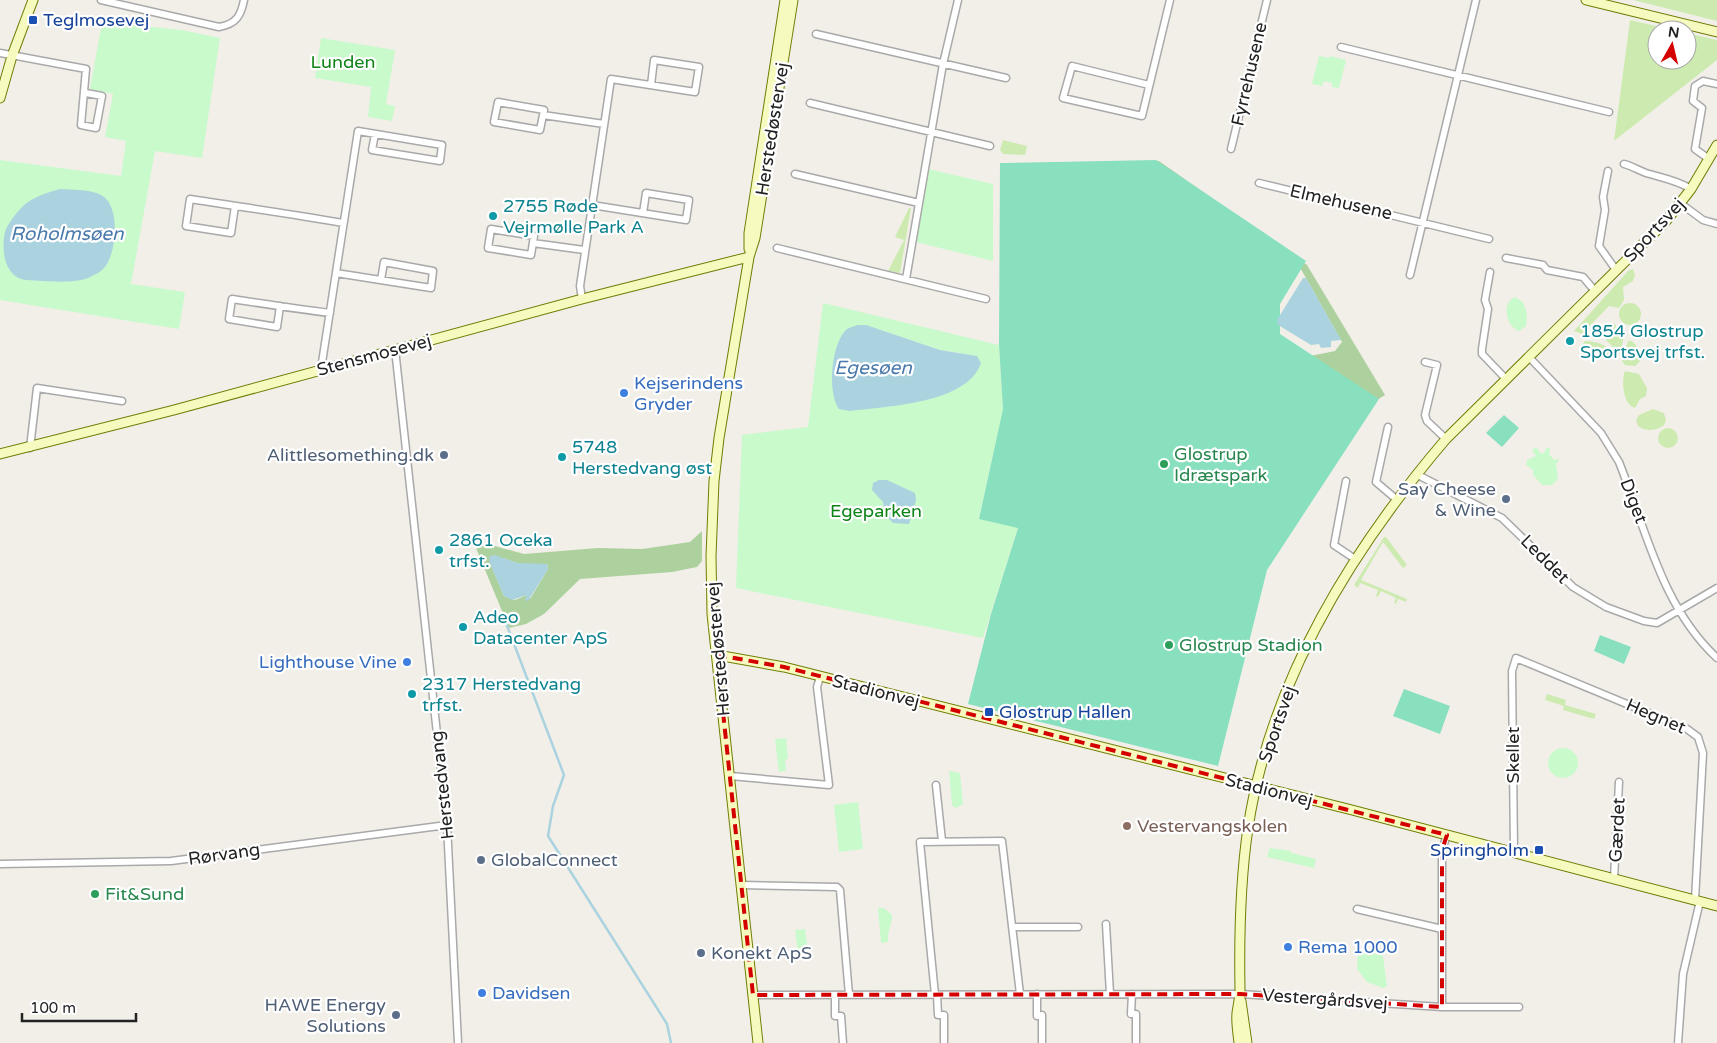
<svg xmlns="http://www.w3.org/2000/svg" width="1717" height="1043" font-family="'Varela Round',sans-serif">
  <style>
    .grass { fill: #cdebb0 }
    .forest { fill: #add19e; fill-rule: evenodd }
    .park { fill: #c8facc; fill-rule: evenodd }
    .pitch { fill: #88e0be }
    .water { fill: #aad3df }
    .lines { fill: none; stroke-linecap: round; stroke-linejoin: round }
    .stream { stroke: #aad3df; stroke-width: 2.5 }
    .street-casing { stroke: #a9a9a9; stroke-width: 9 }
    .secondary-casing { stroke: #707d05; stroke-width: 11 }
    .street { stroke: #fff; stroke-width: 6 }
    .secondary { stroke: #f7fabf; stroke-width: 9 }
    .marked { fill: none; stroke: #d40000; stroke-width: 4; stroke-dasharray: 10 6; stroke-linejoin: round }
    .transit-dot { fill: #1a4fb4; stroke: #fff; stroke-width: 2 }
    .culture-dot { fill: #0f9aa8; stroke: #fff; stroke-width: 2 }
    .shop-dot { fill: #3f7fe0; stroke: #fff; stroke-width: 2 }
    .service-dot { fill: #5c6f8a; stroke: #fff; stroke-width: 2 }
    .leisure-dot { fill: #2e9e5b; stroke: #fff; stroke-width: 2 }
    .education-dot { fill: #8d6e63; stroke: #fff; stroke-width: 2 }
    .labels { text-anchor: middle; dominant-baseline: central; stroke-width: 4.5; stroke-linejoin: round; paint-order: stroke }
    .transit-label { font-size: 18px; fill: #164399; stroke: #fff; text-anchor: start }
    .park-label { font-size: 18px; fill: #0c8416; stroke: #fff }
    .street-label { font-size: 18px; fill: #222; stroke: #fff }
    .culture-label { font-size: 18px; fill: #0d838f; stroke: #fff; text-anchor: start }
    .shop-label { font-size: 18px; fill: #366cbe; stroke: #fff; text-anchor: start }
    .leisure-label { font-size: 18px; fill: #27864d; stroke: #fff; text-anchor: start }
    .service-label { font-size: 18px; fill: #4e5e75; stroke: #fff; text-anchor: end }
    .education-label { font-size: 18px; fill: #785e54; stroke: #fff; text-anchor: start }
    .water-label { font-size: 19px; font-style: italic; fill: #4a7aab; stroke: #fff }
  </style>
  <rect width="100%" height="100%" fill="#f2efe9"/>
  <path class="grass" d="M1633,0H1717V21Z
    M1630,20L1674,30H1657V60H1687V33L1717,40V60L1614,141Z
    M1003,140L1027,146L1025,155L1003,154L1000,150Z
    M909,208H911L900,273L888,271L904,240L895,237Z
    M1633,269L1635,275L1633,281L1623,287L1624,300L1619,308L1609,306L1582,334L1574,331L1629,270Z
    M1619 314a11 11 0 1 1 22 0a11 11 0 1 1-22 0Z
    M1614,323L1624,336L1620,354L1606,340L1611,325Z
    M1585,341C1598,341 1613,347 1617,360L1585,347L1583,344Z
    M1628,341H1632L1643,353L1642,359L1635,366L1625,365L1622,361Z
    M1625,371L1639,374L1647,388L1646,396L1640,399L1635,408C1623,405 1621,381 1625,371Z
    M1653,409L1664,413L1666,420L1664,425C1656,431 1646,432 1638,426L1636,420L1639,415Z
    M1658 438a10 10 0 1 1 20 0a10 10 0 1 1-20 0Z
    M1384,537H1386L1407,565L1403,568L1383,542L1361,580L1407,599L1406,602L1398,599L1396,604L1394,603L1396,598L1381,591L1378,597L1376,596L1378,590L1360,583L1358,588L1354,585Z
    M1547,694L1566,700L1565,705L1596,714L1594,719L1563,710L1564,706L1545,700Z"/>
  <path class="forest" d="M1159,161L1307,265L1385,395L1377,400L1310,356L1335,351L1342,342L1298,264L1012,164Z
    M702,531V561L697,567L672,572L580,579L544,614L526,624L509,628L476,548L484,543L524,554L598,548L642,549L690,542ZM503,558L520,564H547L548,569L530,599L527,595L515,600L504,596L491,565Z"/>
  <path class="park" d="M102,22L182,30L220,38L202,158L155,151L131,284L185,292L179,329L0,300V160L121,176L126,141L105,137L113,94L90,89Z
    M321,38L395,50L386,104L395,106L392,121L368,117L371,87L315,78Z
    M1319,56L1329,58L1330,56L1346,60L1339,88L1332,87V83L1324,81L1322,86L1312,84Z
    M928,169L993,184V261L916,242Z
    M1515,297L1523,302L1527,314L1526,326L1519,331C1506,327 1501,303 1515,297Z
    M823,303L999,345L1003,410L979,518L1018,527L983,638L736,588L742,435L808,427ZM847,329H878L940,350L962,353L833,367L842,337Z
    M1536,447L1541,454L1545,452L1546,448H1550L1549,454L1554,460L1558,459L1559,461L1556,463L1558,479L1552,485H1542L1533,475V470L1526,465L1527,460L1536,456L1532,450Z
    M786,738L788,758L785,760L786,771L779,772L775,739Z
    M1548 763a15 15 0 1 1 30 0a15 15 0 1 1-30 0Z
    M949,771L960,773L963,804L956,808L952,805Z
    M858,802L863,849L839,852L834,805Z
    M1270,848L1291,851V853L1316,859L1314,868L1267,857Z
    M878,908H884L892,915C892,925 887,931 888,942L881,943Z
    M805,929L809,959L799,960L795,930Z
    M1366,951L1383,956L1387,986L1383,988L1367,982L1357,969L1358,954Z"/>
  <path class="pitch" d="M1156,160L1306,261L1280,304V334L1379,399L1267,570L1218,766L968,704L991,614L1018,528L979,519L1003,409L999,345L1000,163Z
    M1504,415L1519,428L1502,447L1486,433Z
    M1600,635L1631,647L1624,664L1594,651Z
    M1404,689L1450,706L1440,734L1393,716Z"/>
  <path class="water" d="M60,189C73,190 90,189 101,195C121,205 117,254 104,268C101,272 92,276 88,278C72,284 44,281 27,280C4,278 1,250 5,232C7,225 17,212 22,207C32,197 47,193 60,189Z
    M1303,278H1306L1341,340L1331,341V347L1321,348L1319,344L1311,345L1278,325L1277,320Z
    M858,325H866L940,350L977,356L981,363C967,404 887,406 850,411L839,409C827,393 831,343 847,329C850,327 855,326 858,325Z
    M879,480H887L915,493L916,500L909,524L893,523L885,515L883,502L872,490L873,483Z
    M495,555L517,563L547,564L548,569L528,601L525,600L527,595L512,600L504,596L489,561L490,556Z"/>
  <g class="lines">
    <path class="stream" d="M506,623L564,775L553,806L548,836L667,1024L671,1043"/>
    <defs>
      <path id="street" d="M101,0L219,27C236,24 241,16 244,0
        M816,34L1006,78
        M1341,47L1609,112
        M0,53L86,69L81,125L96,128L102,96L86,93
        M1149,85L1072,66L1063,98L1142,116L1170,0
        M498,102L544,110L540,130L494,122Z
        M810,103L990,146
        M543,115L604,124
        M1231,149L1267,0
        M1709,159L1695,149L1702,108L1693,101L1695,86L1703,81L1717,84
        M1624,164C1632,166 1638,170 1646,173C1662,178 1677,180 1691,189
        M1608,171L1603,197L1605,210L1599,246L1616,270
        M795,174L919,203
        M1259,183L1489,239
        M1680,203L1703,220L1717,224
        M592,205L686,220L689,200L646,193L643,213
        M235,206L231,233L186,226L190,199C241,207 292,214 343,223
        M491,229L534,236L531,255L488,248Z
        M533,243L584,250
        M777,248L986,299
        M1506,258L1543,265L1547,270L1583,277L1595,291
        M1490,272L1485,300L1488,309L1482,349V354L1506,379
        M336,273L431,288L433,271L384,262L381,280
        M1410,275L1476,0
        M906,279L943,64L958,0
        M582,299L580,286L611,79L695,92L699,67L654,60L651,85
        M280,306L277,327L229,319L232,299C265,304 297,309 330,313
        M395,349L447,825L458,1043
        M1529,357L1601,433L1619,462C1646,530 1662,607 1717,658
        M1425,362L1437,365L1425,415L1427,421L1446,439
        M321,369L358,131L442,145L440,161L372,150L375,134
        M1388,427L1376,482L1396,499
        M30,448L37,388L122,401
        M1416,474L1502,518L1573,587L1606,607L1644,621L1657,623L1717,588
        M1346,481L1334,545L1355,559
        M730,776L829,785L817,687L820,677
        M936,785L942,841
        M1514,852L1512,671L1516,658L1687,729L1698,737L1703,753L1695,900
        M0,864L171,861L447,825
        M1614,879L1619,782
        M742,885L837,887L840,890L849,995
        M1357,909L1442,929
        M1106,924L1110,994
        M1012,927H1078
        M1037,994V1016L1042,1015V1043
        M1132,994L1131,1014H1136V1043
        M753,995L1240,994L1442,1007H1519
        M835,995V1016H841L843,1043
        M935,995L920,842L1002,841L1020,994
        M937,995L938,1015H944V1043
        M1442,1007V850L1447,835
        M1678,1043L1683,974L1700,901"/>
      <path id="secondary" d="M1586,0L1717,32
        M0,98L12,56L33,0
        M749,249V233L785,0
        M0,454L174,410L582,299L749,257
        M717,655L784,667L1352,810L1717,906
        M1241,1001L1247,1043
        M758,1043L712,614L711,556L714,481L719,438L749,257L755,238L793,0
        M1239,1043C1238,1033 1236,1023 1237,1013C1238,1005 1240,998 1240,990C1239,936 1240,882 1248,828C1270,682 1352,549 1446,439L1666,221L1691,189L1717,145"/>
    </defs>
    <use href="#street" class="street-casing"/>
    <use href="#secondary" class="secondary-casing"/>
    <use href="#street" class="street"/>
    <use href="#secondary" class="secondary"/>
  </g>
  <path class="marked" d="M717,655L784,667L1447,835L1442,850V1007L1240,994L753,995Z"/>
  <g class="transit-dot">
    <rect x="28" y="15" width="10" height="10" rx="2.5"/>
    <rect x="984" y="707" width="10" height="10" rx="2.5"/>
    <rect x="1534" y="845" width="10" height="10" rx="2.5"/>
  </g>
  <g class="culture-dot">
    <circle cx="493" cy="216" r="5"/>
    <circle cx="1570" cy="341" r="5"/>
    <circle cx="562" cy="457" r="5"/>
    <circle cx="439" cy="550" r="5"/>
    <circle cx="463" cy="627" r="5"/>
    <circle cx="412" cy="694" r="5"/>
  </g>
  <g class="shop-dot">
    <circle cx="624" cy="393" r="5"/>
    <circle cx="407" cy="662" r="5"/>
    <circle cx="1288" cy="947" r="5"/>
    <circle cx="482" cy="993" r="5"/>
  </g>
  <g class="service-dot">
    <circle cx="444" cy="455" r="5"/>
    <circle cx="1506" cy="499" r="5"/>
    <circle cx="481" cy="860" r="5"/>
    <circle cx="701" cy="953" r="5"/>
    <circle cx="396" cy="1015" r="5"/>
  </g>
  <g class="leisure-dot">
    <circle cx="1164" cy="464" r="5"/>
    <circle cx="1169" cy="645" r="5"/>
    <circle cx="95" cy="894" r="5"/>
  </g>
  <circle class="education-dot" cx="1127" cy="826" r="5"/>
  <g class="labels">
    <g class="transit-label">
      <text x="43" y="20">Teglmosevej</text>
      <text x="999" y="712">Glostrup Hallen</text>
      <text x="1529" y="850" text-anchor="end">Springholm</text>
    </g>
    <g class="park-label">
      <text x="343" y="62">Lunden</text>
      <text x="876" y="511">Egeparken</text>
    </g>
    <g class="street-label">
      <text transform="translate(1249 74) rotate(-77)">Fyrrehusene</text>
      <text transform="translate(772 129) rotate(-81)">Herstedøstervej</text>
      <text transform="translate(1341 202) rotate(13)">Elmehusene</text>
      <text transform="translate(1654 230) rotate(-47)">Sportsvej</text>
      <text transform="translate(374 355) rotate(-15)">Stensmosevej</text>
      <text transform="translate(1634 501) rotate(69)">Diget</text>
      <text transform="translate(1545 559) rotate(45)">Leddet</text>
      <text transform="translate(718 649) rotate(-95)">Herstedøstervej</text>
      <text transform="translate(876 691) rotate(14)">Stadionvej</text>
      <text transform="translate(1656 716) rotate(23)">Hegnet</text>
      <text transform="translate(1277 724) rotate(-71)">Sportsvej</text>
      <text transform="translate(1513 755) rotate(-90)">Skellet</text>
      <text transform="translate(442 785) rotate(-96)">Herstedvang</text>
      <text transform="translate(1269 790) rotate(14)">Stadionvej</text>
      <text transform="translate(1617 830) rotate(-87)">Gærdet</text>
      <text transform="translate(224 854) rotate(-8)">Rørvang</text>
      <text transform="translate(1325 999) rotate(4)">Vestergårdsvej</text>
    </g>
    <g class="culture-label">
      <text x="503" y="206">2755 Røde<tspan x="503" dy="21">Vejrmølle Park A</tspan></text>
      <text x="1580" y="331">1854 Glostrup<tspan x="1580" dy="21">Sportsvej trfst.</tspan></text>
      <text x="572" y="447">5748<tspan x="572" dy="21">Herstedvang øst</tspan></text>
      <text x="449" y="540">2861 Oceka<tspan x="449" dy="21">trfst.</tspan></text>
      <text x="473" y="617">Adeo<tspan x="473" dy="21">Datacenter ApS</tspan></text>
      <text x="422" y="684">2317 Herstedvang<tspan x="422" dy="21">trfst.</tspan></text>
    </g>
    <g class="shop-label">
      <text x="634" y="383">Kejserindens<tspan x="634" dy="21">Gryder</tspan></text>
      <text x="397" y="662" text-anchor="end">Lighthouse Vine</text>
      <text x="1298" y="947">Rema 1000</text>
      <text x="492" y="993">Davidsen</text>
    </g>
    <g class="leisure-label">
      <text x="1174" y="454">Glostrup<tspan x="1174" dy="21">Idrætspark</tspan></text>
      <text x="1179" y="645">Glostrup Stadion</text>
      <text x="105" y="894">Fit&amp;Sund</text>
    </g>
    <g class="service-label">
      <text x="434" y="455">Alittlesomething.dk</text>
      <text x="1496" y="489">Say Cheese<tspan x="1496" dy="21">&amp; Wine</tspan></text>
      <text x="491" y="860" text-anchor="start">GlobalConnect</text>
      <text x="711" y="953" text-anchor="start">Konekt ApS</text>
      <text x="386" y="1005">HAWE Energy<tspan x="386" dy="21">Solutions</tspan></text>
    </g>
    <g class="education-label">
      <text x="1137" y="826">Vestervangskolen</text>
    </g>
    <g class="water-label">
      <text x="67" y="234">Roholmsøen</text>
      <text x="873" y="368">Egesøen</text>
    </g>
  </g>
  <g transform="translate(1672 45) rotate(8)"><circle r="24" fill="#ffffff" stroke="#a7a7a7"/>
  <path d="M0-4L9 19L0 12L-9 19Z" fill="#d40000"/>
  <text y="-8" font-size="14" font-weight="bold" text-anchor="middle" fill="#222222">N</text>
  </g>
  <path d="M22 1013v8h114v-8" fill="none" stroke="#222222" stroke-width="2.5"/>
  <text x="30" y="1013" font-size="15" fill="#222222" stroke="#ffffff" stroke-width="4" paint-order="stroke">100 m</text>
</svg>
